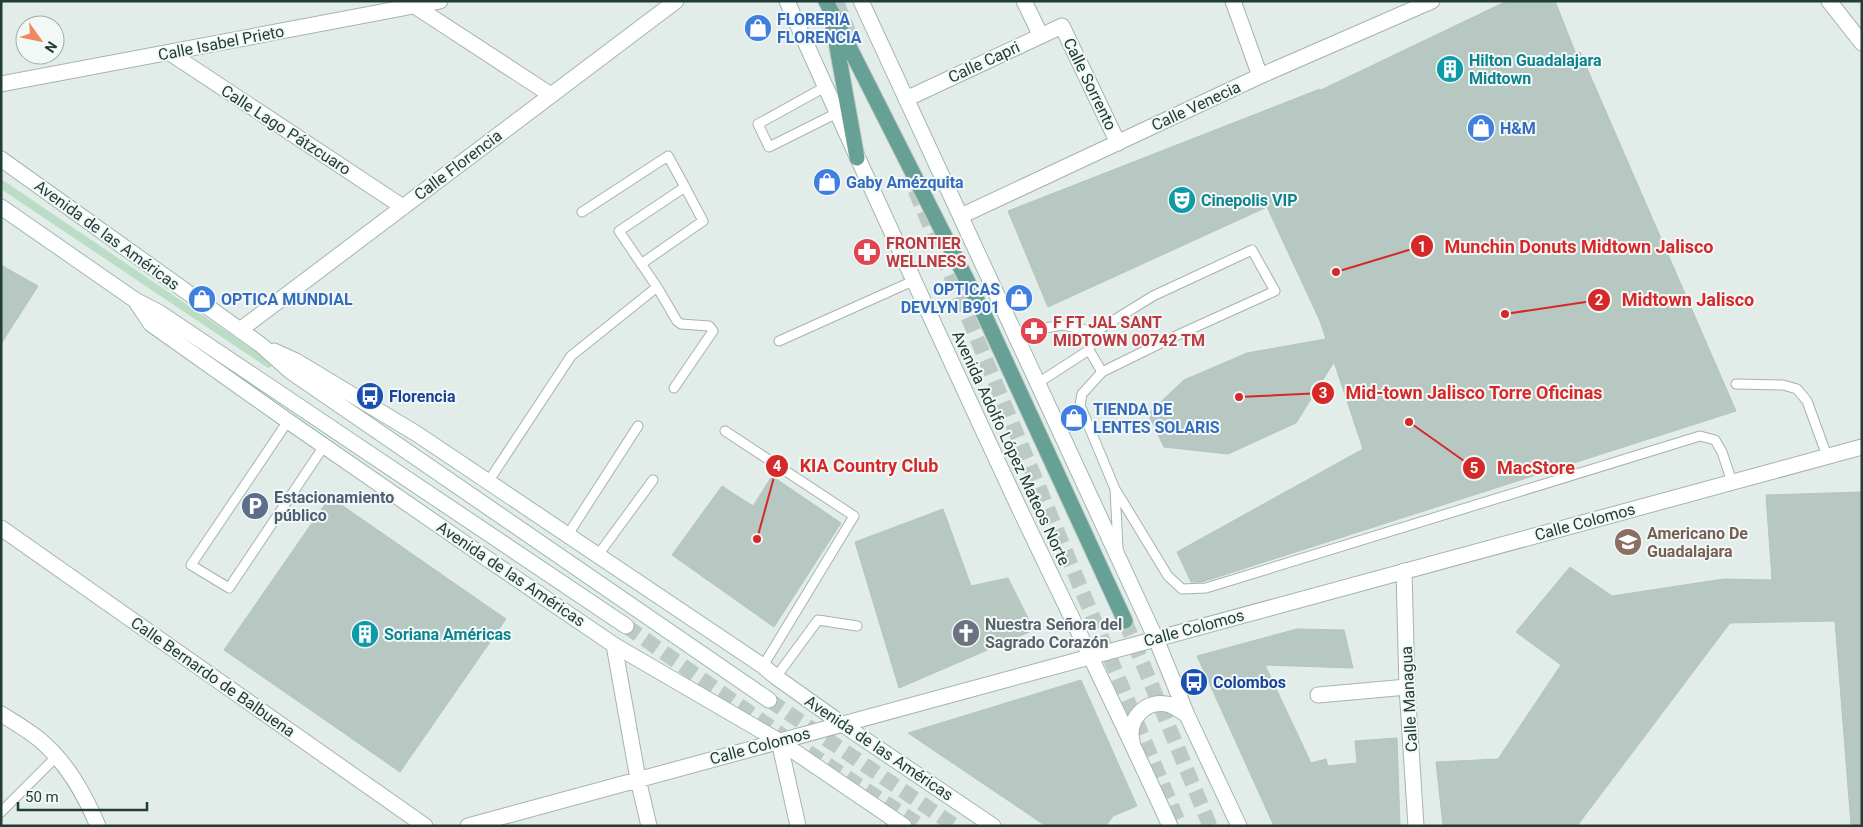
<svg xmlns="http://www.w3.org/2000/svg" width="1863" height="827" font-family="Roboto,sans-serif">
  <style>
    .green { fill: #bbddc6 }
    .building { fill: #b7c7c1; stroke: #b4c5bf }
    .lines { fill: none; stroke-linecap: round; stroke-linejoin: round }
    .secondary-tunnel { stroke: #bcc9c5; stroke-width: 15; stroke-dasharray: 15 8; stroke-linecap: butt }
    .primary-tunnel { stroke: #bcc9c5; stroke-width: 15; stroke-dasharray: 15 8; stroke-linecap: butt }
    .service-casing { stroke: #a5b4af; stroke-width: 11 }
    .minor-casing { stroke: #a5b4af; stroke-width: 17 }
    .secondary-casing { stroke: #a0b7b0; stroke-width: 17 }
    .primary-casing { stroke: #c1c9c7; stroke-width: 17 }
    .service { stroke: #fff; stroke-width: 9 }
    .minor { stroke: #fff; stroke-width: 15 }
    .secondary { stroke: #fff; stroke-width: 15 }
    .primary { stroke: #67a195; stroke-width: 15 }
    .labels { text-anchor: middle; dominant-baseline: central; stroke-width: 4; stroke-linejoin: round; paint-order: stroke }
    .shop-label { font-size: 16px; font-weight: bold; fill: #366cbe; stroke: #f2f8f6; text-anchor: start }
    .street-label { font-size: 16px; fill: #223d37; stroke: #f2f8f6 }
    .culture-label { font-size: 16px; font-weight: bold; fill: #0d838f; stroke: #f2f8f6; text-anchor: start }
    .health-label { font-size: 16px; font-weight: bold; fill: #be3a42; stroke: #f2f8f6; text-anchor: start }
    .transit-label { font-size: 16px; font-weight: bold; fill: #164399; stroke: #f2f8f6; text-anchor: start }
    .service-label { font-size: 16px; font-weight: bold; fill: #4e5e75; stroke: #f2f8f6; text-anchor: start }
    .education-label { font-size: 16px; font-weight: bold; fill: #785e54; stroke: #f2f8f6; text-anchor: start }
    .worship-label { font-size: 16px; font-weight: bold; fill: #5b616d; stroke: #f2f8f6; text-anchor: start }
    .leader { fill: none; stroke: #d62828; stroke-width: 2 }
    .callout-dot { fill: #d62828; stroke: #f2f8f6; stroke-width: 2 }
    .mark-label { font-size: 15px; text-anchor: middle; font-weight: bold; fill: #fff }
    .callout-label { font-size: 18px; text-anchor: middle; font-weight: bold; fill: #d62828; stroke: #f2f8f6; stroke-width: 4; stroke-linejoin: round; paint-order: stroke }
  </style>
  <rect width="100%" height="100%" fill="#e2ece8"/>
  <path class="green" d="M1,179L272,362V366L268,368L1,189Z"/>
  <path class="building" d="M1507,1H1555L1576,54L1580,52L1736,411L1202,582H1191L1177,552L1363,449L1334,362L1296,423L1228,454L1164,447L1148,414L1184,380L1247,353L1326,339L1320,321L1267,207L1048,307L1008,211L1320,89L1321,90Z
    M1,265L38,286L1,344Z
    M772,476L841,523L774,627L672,555L722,486L753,506Z
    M1862,492V824L1851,825L1835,621L1730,623L1577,826H1443L1436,762L1498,759L1561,665L1516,632L1570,567L1612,596L1724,579L1772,580L1766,495Z
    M330,497L506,619L400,772L224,650Z
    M943,509L971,586L1008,578L1034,630L899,688L855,542Z
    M1297,629L1344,630L1353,668L1265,665L1311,763L1326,759L1328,766L1357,763L1355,741L1397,738L1400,826H1274L1197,656Z
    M1081,680L1137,806L1113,816L1106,826H1046L908,733Z"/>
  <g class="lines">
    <path class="secondary-tunnel" d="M626,626L783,736
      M769,700L955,826
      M808,752L921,826"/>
    <path class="primary-tunnel" d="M836,1L850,35
      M915,190L1180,826
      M1125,621L1210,826"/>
    <defs>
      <path id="service" d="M825,87L758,124L769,147L837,113
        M582,212L668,156L685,187L619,231L657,287
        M641,264L703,221L685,187
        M1015,333L1063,325L1095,332
        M779,341L913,281
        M1089,350L1102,372
        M1038,383L1089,350L1095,332L1153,296L1252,250L1275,291L1169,339L1102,372L1082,394L1080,405L1115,489L1118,548
        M1736,384L1783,385L1797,389L1807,401L1827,456
        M288,421L191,565L229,588L324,446
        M725,431L854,516L763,666
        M488,482L571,356L657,287L677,321L681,324L709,326L713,331L674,388
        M1115,489L1168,576L1182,589L1206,588L1700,436L1715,440L1722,452L1732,482
        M567,536L638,426
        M598,555L653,480
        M776,677L818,620L857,626
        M1,812L57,756"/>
      <path id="minor" d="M1024,1L1041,36
        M1233,1L1260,76
        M1829,1L1862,43
        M410,3L551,95
        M170,53L403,207
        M1,84L440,1
        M906,99L1062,26L1118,143
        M961,216L1260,76L1432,1
        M240,330L676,1
        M1,528L425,826
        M1404,571L1407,687L1416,826
        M614,645L638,779L649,826
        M1318,695L1407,687
        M1,714C14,722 28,730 40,740C67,763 84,793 98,826
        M779,741L798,826
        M468,826L1862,447"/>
      <path id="secondary" d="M787,1C863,172 942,342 1021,512C1071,617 1122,720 1170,826
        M861,1L1156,639L1187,715L1239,826
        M1,159L261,345L290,371L769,700
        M1,207L135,300L160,313L626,626
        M135,300L151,324L288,421L489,560L614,645L779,741L904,826
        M274,351L296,361L417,434L763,666L776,677L842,724L993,826
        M1132,741C1127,720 1145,700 1166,704C1174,705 1180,711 1187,715"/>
      <path id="primary" d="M826,1L982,310L1125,621
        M833,25L857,158"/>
    </defs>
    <use href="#service" class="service-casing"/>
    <use href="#minor" class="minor-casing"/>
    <use href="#secondary" class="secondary-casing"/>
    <use href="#primary" class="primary-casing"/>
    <use href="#service" class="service"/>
    <use href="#minor" class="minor"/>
    <use href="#secondary" class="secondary"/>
    <use href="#primary" class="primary"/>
  </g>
  <defs>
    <symbol id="shop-disc" viewBox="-11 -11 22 22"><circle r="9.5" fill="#3f7fe0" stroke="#f2f8f6"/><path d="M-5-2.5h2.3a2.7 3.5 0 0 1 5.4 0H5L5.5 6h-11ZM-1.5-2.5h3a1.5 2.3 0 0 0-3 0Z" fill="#fff"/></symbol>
    <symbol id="building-disc" viewBox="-11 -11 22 22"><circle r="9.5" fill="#0f9aa8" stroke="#f2f8f6"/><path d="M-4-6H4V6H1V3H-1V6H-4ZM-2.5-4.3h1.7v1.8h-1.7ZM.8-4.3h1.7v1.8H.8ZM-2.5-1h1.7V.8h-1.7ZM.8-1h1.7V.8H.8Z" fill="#fff"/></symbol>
    <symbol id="theatre-disc" viewBox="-11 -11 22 22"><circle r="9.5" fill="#0f9aa8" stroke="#f2f8f6"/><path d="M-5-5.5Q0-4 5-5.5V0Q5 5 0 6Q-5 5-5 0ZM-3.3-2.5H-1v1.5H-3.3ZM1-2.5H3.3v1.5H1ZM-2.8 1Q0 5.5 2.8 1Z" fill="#fff"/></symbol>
    <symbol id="pharmacy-disc" viewBox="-11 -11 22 22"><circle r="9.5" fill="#e0444e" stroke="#f2f8f6"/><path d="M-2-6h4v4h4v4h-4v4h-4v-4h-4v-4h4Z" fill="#fff"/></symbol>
    <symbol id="bus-disc" viewBox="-11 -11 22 22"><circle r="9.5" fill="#1a4fb4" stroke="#f2f8f6"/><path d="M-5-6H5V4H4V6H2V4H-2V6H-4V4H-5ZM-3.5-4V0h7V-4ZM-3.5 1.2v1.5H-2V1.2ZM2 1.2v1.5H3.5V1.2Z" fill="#fff"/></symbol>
    <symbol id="parking-disc" viewBox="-11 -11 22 22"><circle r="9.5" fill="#5c6f8a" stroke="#f2f8f6"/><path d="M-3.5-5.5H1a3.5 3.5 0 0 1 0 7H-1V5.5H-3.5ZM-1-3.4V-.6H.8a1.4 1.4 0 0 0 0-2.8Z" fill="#fff"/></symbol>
    <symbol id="school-disc" viewBox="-11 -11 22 22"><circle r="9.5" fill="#8d6e63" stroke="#f2f8f6"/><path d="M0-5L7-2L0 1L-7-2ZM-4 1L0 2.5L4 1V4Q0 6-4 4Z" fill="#fff"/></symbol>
    <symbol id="church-disc" viewBox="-11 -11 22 22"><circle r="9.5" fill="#6b7280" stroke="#f2f8f6"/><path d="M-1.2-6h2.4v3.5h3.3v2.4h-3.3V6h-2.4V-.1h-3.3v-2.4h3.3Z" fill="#fff"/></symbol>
  </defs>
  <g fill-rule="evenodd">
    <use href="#shop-disc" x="742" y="12" width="32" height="32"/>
    <use href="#building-disc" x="1434" y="53" width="32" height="32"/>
    <use href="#shop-disc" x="1465" y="112" width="32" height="32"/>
    <use href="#shop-disc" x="811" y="166" width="32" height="32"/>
    <use href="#theatre-disc" x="1166" y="184" width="32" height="32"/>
    <use href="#pharmacy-disc" x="851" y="236" width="32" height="32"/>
    <use href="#shop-disc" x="1003" y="282" width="32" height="32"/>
    <use href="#shop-disc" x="186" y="283" width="32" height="32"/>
    <use href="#pharmacy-disc" x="1018" y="315" width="32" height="32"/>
    <use href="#bus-disc" x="354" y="380" width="32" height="32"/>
    <use href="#shop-disc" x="1058" y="402" width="32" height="32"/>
    <use href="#parking-disc" x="239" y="490" width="32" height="32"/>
    <use href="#school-disc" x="1612" y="526" width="32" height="32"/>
    <use href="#church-disc" x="950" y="617" width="32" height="32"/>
    <use href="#building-disc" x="349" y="618" width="32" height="32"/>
    <use href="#bus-disc" x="1178" y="666" width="32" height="32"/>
  </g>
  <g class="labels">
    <g class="shop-label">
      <text x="777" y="19">FLORERIA<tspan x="777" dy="18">FLORENCIA</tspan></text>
      <text x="1500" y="128">H&amp;M</text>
      <text x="846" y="182">Gaby Amézquita</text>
      <text x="1000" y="289" text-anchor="end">OPTICAS<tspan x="1000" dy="18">DEVLYN B901</tspan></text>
      <text x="221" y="299">OPTICA MUNDIAL</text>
      <text x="1093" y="409">TIENDA DE<tspan x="1093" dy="18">LENTES SOLARIS</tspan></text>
    </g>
    <g class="street-label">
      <text transform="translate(221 43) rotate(-11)">Calle Isabel Prieto</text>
      <text transform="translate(984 62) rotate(-25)">Calle Capri</text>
      <text transform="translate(1090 84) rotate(64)">Calle Sorrento</text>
      <text transform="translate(1196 106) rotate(-25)">Calle Venecia</text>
      <text transform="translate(286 130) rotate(33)">Calle Lago Pátzcuaro</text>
      <text transform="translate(458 165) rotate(-37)">Calle Florencia</text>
      <text transform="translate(107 235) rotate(36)">Avenida de las Américas</text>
      <text transform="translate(1011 448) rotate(65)">Avenida Adolfo López Mateos Norte</text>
      <text transform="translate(1585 522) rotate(-15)">Calle Colomos</text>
      <text transform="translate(511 574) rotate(34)">Avenida de las Américas</text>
      <text transform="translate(1194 628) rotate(-15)">Calle Colomos</text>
      <text transform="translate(213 677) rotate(35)">Calle Bernardo de Balbuena</text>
      <text transform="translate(1409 699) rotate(-93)">Calle Managua</text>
      <text transform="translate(760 746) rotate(-15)">Calle Colomos</text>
      <text transform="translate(879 748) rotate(34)">Avenida de las Américas</text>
    </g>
    <g class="culture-label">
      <text x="1469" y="60">Hilton Guadalajara<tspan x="1469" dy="18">Midtown</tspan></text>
      <text x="1201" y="200">Cinepolis VIP</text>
      <text x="384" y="634">Soriana Américas</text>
    </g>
    <g class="health-label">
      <text x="886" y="243">FRONTIER<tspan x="886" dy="18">WELLNESS</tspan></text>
      <text x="1053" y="322">F FT JAL SANT<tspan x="1053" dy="18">MIDTOWN 00742 TM</tspan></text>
    </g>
    <g class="transit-label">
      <text x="389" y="396">Florencia</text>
      <text x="1213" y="682">Colombos</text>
    </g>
    <g class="service-label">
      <text x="274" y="497">Estacionamiento<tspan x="274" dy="18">público</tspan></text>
    </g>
    <g class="education-label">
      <text x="1647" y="533">Americano De<tspan x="1647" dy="18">Guadalajara</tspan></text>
    </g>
    <g class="worship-label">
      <text x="985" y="624">Nuestra Señora del<tspan x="985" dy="18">Sagrado Corazón</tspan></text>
    </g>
  </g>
  <path class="leader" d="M1336 272L1422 246M1505 314L1599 300M1239 397L1323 393M757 539L777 466M1409 422L1474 468"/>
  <g class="callout-dot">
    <circle cx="1336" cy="272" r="5"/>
    <circle cx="1505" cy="314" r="5"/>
    <circle cx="1239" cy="397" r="5"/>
    <circle cx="757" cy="539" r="5"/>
    <circle cx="1409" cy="422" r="5"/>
    <circle cx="1422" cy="246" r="12"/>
    <circle cx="1599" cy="300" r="12"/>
    <circle cx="1323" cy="393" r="12"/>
    <circle cx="777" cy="466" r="12"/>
    <circle cx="1474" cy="468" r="12"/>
  </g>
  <g class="mark-label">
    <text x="1422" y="252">1</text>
    <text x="1599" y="305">2</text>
    <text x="1323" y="398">3</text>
    <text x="777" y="471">4</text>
    <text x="1474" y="473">5</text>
  </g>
  <g class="callout-label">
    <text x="1579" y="253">Munchin Donuts Midtown Jalisco</text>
    <text x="1688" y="306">Midtown Jalisco</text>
    <text x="1474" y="399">Mid-town Jalisco Torre Oficinas</text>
    <text x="869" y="472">KIA Country Club</text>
    <text x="1536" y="474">MacStore</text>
  </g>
  <rect width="1863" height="827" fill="none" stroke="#223d37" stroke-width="5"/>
  <g transform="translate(40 40) rotate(123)"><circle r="24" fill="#f2f8f6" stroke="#9fadaa"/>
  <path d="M0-4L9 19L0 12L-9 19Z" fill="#f0885c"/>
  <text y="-8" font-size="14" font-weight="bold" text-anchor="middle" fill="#223d37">N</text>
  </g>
  <path d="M18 802v8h129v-8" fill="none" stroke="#223d37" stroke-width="2.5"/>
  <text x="25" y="802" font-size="15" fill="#223d37" stroke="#f2f8f6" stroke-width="4" paint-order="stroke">50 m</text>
</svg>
